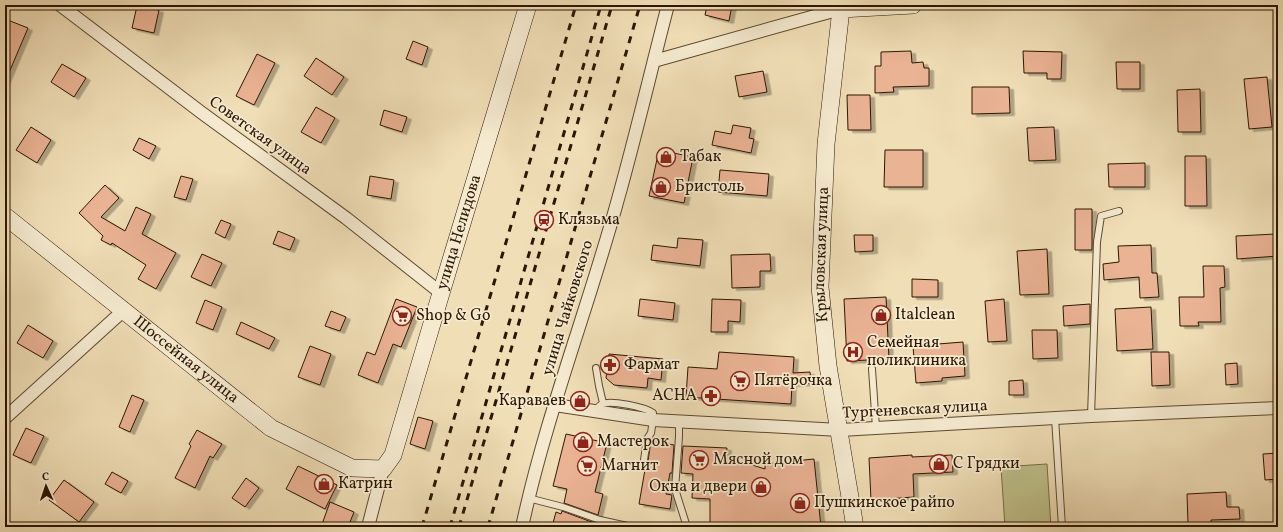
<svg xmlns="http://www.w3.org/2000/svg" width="1283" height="532" font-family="Vollkorn,serif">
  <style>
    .green { fill: #bec08b; stroke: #756c46 }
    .building { fill: #eab394; stroke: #2c1700; filter: url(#shadow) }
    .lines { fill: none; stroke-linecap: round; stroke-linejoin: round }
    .lane-casing { stroke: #5d492e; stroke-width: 8 }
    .street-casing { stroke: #5d492e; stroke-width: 14 }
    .secondary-casing { stroke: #2c1700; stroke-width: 18 }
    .lane { stroke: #f5ead0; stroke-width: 6 }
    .street { stroke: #f5ead0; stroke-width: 12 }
    .secondary { stroke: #f5ead0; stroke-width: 17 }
    .rail { stroke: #2c1700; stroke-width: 3; stroke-dasharray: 7 7; stroke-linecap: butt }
    .labels { text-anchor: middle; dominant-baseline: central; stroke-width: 3.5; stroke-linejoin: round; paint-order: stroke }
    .street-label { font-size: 16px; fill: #2c1700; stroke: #f5ead0 }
    .poi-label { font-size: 16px; fill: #2c1700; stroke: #f5ead0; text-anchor: start }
  </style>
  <defs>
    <filter id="shadow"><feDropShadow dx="4.5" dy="2.5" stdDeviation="0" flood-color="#0004"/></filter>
  </defs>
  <rect width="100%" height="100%" fill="#f0deb6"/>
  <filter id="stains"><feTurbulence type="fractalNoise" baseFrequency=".005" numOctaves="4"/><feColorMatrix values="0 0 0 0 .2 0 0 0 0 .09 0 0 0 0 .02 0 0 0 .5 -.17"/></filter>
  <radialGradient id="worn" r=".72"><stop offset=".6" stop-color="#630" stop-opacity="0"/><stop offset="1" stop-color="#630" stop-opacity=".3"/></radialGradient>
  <path class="green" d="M1047,464L1051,527H1005L1001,467Z"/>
  <path class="building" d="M707,5H732L729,21L705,15Z
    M137,6L159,10L154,33L132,28Z
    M5,19L28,28L5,82Z
    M413,41L428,47L422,65L406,59Z
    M911,51L912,63L923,62L924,68H929V86L893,87L894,92L875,93V66H881V52Z
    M1023,51L1062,52L1061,79H1047V73H1024Z
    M257,54L275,63L254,105L236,96Z
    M316,58L344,77L332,95L304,76Z
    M1116,62H1140V89H1117Z
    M62,64L86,78L74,97L51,82Z
    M763,71L767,92L739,97L735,76Z
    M1267,77L1272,127L1249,129L1244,79Z
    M972,87H1009L1010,113L972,114Z
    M1200,89L1201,132H1178L1177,90Z
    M847,95H870L871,130H848Z
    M316,107L335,118L321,143L301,132Z
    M384,110L407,117L402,132L380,125Z
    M733,125L751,128L749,138L754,139L751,153L712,145L715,131L731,134Z
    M31,127L51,140L37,163L16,150Z
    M1054,127L1056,160L1029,161L1027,128Z
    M139,138L156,146L149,159L133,150Z
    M659,150L693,157L684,203L649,196Z
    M885,150H923V187H884Z
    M1185,156H1206L1207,206H1185Z
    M1145,163V187H1109L1108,164Z
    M720,170L769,174L767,196L718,192Z
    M181,176L193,179L186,200L174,197Z
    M370,176L394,180L391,199L367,195Z
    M105,185L119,198L101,217L125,231L136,207L151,214L142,234L176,253L156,289L138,279L146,265L112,243L111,245L101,240L103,236L79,213Z
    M1075,209H1092V250H1075Z
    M221,220L231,224L225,238L215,233Z
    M278,231L295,238L290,250L273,244Z
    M1276,234L1278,256L1237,259L1236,236Z
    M854,235H873V251L855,252Z
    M678,238L703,240L700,266L651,260L653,245L677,248Z
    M1151,245L1152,273H1157L1159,297L1140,298L1139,277L1104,280L1103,264L1119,262L1118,246Z
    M1047,249L1049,294L1020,295L1017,251Z
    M202,254L222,263L211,286L191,277Z
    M770,254L771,271H760V287L732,288L731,255Z
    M1203,266H1224L1225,287L1220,288L1221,322H1198L1199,326H1180L1179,297H1204Z
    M912,279L938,280V297H912Z
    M886,297L889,359L847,361L844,299Z
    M396,299L417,307L401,347L393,344L378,383L358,375L367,352L375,355Z
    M640,299L675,303L673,320L638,316Z
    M712,299L741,300L740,322L728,321V332H711Z
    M1004,299L1007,341L988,342L985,301Z
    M205,300L222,307L213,330L196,323Z
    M1090,304V324L1064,326L1063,306Z
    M1151,307L1153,349L1117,351L1115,309Z
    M331,311L346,317L340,331L325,326Z
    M241,322L275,338L269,349L236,334Z
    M28,325L53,341L43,358L17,343Z
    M1032,330H1057L1058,358L1033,359Z
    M963,342L965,376L942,378V381L916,383L913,346Z
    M310,346L331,354L320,385L298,377Z
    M719,352L794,357L793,373L810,372L811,383L792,384L791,404L686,397L688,367L717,369Z
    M1151,352H1169L1170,385L1152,386Z
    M609,354L663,359L661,380L648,378L647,388L614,385L606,378Z
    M1237,363L1238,384L1226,385L1225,364Z
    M1023,380L1024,395H1009V381Z
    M132,395L144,400L130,432L119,427Z
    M418,417L433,421L425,449L410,444Z
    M26,428L44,436L31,463L13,455Z
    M197,430L222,444L213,458L210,456L195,488L175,478L191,446L189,444Z
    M566,434L607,443L595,492L603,494L598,515L564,503L567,489L553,486Z
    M651,441L674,445L672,473H670L666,494L672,495L670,509L639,504L646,464L648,461Z
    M683,446L727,448L726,465L746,463L765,469V464L814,459L821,527H710V499L692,498L693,474L681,473Z
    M1278,453V479L1265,480L1263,454Z
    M912,455V457L952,455L953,472L913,474L914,497L871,500L869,458Z
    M298,466L337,485L325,509L286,489Z
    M112,472L128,481L121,493L105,484Z
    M246,478L259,488L245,507L232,498Z
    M64,480L94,502L79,522L49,500Z
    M1226,492L1227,507H1239L1240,519L1211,520V523L1188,524L1187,494Z
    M330,502L354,512L348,527H321Z
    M562,511L597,524L596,527H552L556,512L561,514Z"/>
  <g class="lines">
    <defs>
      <path id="lane" d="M596,368L599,386L603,403
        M872,369L876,428
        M596,411C598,408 598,406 602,404C611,400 645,407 653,413V420L651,433L647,439L644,460
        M1091,416L1097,242L1101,216L1119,211
        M1055,418L1062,527
        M679,422V437L675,489L687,527
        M528,498L563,507L600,520L632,527"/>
      <path id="street" d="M60,5L202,113L346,218L441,293
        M654,61L815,16L841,9V5
        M555,405L653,420L840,430L1091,416L1278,408
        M5,418L124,310
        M368,527L383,469
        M522,527C546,415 588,309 618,199C636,135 651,70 668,5"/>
      <g id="secondary">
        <path id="s1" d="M5,216L271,428L352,468L383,469L393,455L441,293L528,5"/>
        <path id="s2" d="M855,527L828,366L820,287L826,144L841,9L913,5"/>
      </g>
    </defs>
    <use href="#lane" class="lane-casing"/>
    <use href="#street" class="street-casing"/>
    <use href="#secondary" class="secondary-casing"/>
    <use href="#lane" class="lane"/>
    <use href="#street" class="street"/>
    <use href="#secondary" class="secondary"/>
    <path class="rail" d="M422,527L576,5
      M450,527L601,5
      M459,527L612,5
      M488,527L640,5"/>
  </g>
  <defs>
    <symbol id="shop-ring" viewBox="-11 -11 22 22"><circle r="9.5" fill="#f5ead0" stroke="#8f2418" stroke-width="1.5"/><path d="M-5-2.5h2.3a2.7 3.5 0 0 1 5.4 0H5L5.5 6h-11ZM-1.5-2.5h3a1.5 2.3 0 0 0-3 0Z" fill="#8f2418"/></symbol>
    <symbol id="station-ring" viewBox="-11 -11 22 22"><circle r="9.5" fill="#f5ead0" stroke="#8f2418" stroke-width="1.5"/><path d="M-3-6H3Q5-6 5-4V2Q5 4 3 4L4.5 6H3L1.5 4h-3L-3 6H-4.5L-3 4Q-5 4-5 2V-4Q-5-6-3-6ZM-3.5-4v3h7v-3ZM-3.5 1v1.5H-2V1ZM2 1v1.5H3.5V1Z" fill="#8f2418"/></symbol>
    <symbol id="supermarket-ring" viewBox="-11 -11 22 22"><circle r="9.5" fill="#f5ead0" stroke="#8f2418" stroke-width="1.5"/><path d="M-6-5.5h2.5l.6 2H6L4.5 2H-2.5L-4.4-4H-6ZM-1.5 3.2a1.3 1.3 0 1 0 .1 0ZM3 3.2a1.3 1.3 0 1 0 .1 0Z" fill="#8f2418"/></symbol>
    <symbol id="hospital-ring" viewBox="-11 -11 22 22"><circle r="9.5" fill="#f5ead0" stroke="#8f2418" stroke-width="1.5"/><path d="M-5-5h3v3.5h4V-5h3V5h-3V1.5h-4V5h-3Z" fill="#8f2418"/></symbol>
    <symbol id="pharmacy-ring" viewBox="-11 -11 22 22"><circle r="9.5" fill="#f5ead0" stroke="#8f2418" stroke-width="1.5"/><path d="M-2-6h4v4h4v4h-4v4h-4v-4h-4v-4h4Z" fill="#8f2418"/></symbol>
  </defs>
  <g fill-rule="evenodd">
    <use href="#shop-ring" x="655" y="146" width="22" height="22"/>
    <use href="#shop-ring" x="650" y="176" width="22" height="22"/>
    <use href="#station-ring" x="533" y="209" width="22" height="22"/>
    <use href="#shop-ring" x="870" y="304" width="22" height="22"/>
    <use href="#supermarket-ring" x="391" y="305" width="22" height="22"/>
    <use href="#hospital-ring" x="842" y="341" width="22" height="22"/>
    <use href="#pharmacy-ring" x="599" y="354" width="22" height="22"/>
    <use href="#supermarket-ring" x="729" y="370" width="22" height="22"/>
    <use href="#pharmacy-ring" x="700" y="385" width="22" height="22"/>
    <use href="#shop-ring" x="569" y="390" width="22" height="22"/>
    <use href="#shop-ring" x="572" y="431" width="22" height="22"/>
    <use href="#supermarket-ring" x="688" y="449" width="22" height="22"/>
    <use href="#shop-ring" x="928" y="453" width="22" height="22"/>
    <use href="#supermarket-ring" x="576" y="455" width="22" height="22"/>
    <use href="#shop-ring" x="313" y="473" width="22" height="22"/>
    <use href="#shop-ring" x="750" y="476" width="22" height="22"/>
    <use href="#shop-ring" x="789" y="492" width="22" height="22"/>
  </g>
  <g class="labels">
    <g class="street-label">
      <text transform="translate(260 136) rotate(36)">Советская улица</text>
      <text stroke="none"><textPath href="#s1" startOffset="711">улица Нелидова</textPath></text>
      <text stroke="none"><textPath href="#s2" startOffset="275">Крыловская улица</textPath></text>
      <text transform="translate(568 308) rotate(-73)">улица Чайковского</text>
      <text stroke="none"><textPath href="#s1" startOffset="231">Шоссейная улица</textPath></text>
      <text transform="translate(915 410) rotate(-3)">Тургеневская улица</text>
    </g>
    <g class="poi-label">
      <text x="680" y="157">Табак</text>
      <text x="675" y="187">Бристоль</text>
      <text x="558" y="220">Клязьма</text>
      <text x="895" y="315">Italclean</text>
      <text x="416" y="316">Shop &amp; Go</text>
      <text x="867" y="343">Семейная<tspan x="867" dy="18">поликлиника</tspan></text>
      <text x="624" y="365">Фармат</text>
      <text x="754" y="381">Пятёрочка</text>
      <text x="697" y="396" text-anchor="end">АСНА</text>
      <text x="566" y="401" text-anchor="end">Караваев</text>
      <text x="597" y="442">Мастерок</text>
      <text x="713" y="460">Мясной дом</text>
      <text x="953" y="464">С Грядки</text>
      <text x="601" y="466">Магнит</text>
      <text x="338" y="484">Катрин</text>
      <text x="747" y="487" text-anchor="end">Окна и двери</text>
      <text x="814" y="503">Пушкинское райпо</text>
    </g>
  </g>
  <rect width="1283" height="532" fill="none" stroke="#f0deb6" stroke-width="20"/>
  <rect x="6" y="6" width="1271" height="520" fill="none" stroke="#2c1700" stroke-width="2"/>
  <rect x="10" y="10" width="1263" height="512" fill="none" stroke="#2c1700"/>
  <g transform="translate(46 486) rotate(357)" stroke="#f5ead0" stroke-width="3" paint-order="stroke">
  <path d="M0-3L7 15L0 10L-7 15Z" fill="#2c1700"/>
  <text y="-6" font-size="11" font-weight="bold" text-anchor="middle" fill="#2c1700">С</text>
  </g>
  <rect width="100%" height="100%" filter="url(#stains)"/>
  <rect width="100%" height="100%" fill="url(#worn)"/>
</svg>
